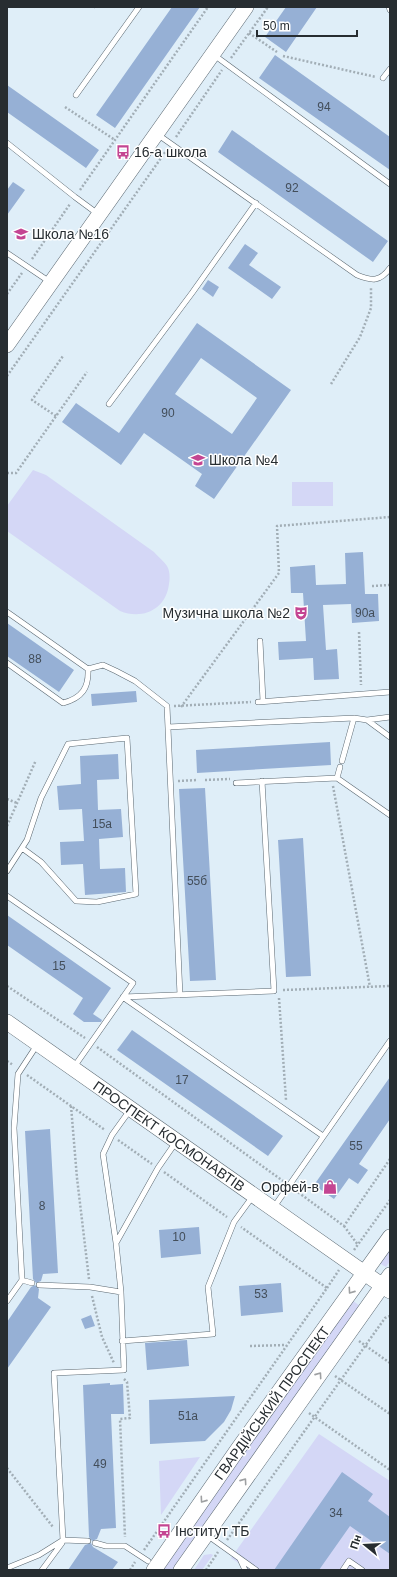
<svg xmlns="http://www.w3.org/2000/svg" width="397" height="1577" font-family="Arial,sans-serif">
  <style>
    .green { fill: #d4d7f6 }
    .building { fill: #96b0d5; fill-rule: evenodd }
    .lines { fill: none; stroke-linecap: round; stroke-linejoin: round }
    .lane-casing { stroke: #5b6871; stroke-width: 6 }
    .secondary-casing { stroke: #5b6871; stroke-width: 16 }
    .path { stroke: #a2aeb6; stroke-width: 2.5; stroke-dasharray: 2 2; stroke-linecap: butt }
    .lane { stroke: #fff; stroke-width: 5 }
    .secondary { stroke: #fff; stroke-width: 15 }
    .oneway { stroke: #9ea0a2 }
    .labels { text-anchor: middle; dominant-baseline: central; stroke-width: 3; stroke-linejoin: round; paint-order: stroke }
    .number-label { font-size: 12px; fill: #434e5a }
    .poi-label { font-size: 14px; fill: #272d31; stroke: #fff; text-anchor: start }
    .street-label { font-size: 14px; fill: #272d31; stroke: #fff }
  </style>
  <rect width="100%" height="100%" fill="#dfeef8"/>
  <path class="green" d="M33,470L46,475L154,552C158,557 164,561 167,566C170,571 170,578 169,584C166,610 142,620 120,611L7,531V506Z
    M292,482H333V506H292Z
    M390,1248V1261L386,1267L379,1263Z
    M352,1300L360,1306L175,1570H162Z
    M319,1434L390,1481V1570H249L231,1558Z
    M200,1457L161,1515L159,1461Z
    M211,1554L213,1555L202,1570H194L204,1555Z"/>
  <path class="building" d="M172,7H200L115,128L96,115Z
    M286,7H317L286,52L265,37Z
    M275,55L390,137V170L259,78Z
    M7,85L99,150L86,168L7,112Z
    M232,130L388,241L373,262L218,152Z
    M13,182L25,190L7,215V190Z
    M245,244L258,253L249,265L281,287L272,299L228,268Z
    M208,280L219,287L213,297L202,289Z
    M197,323L291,390L214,499L195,486L202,474L144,433L121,465L62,422L76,403L119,433ZM201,358L257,398L232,434L175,394Z
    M363,552L365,594H378L379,621L352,623L351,604L323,605L326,650L337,649L339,679L314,680L313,658L279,660L278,642L306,641L303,593H291L290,567L315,565L316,585L346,584L345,553Z
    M7,623L74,670L59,692L7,656Z
    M136,691L137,702L92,706L91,694Z
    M330,742L331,765L197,773L196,750Z
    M118,754L119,779L97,780L98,810L121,809L123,837L99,839L100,869L125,868L126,892L85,895L83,864L61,865L60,842L84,841L82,809L59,810L57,786L81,784L80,756Z
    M205,788L216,980L190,981L179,789Z
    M303,838L311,976L286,977L278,840Z
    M7,915L111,988L93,1014L102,1020L101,1022H84L73,1014L83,998L7,945Z
    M132,1030L283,1136L268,1156L117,1050Z
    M390,1077V1119L359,1164L368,1170L358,1184L349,1178L334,1199L314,1185Z
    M50,1129L58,1273L43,1274L41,1281L36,1283L33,1279L25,1131Z
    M199,1227L201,1254L161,1258L159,1230Z
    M281,1283L283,1312L241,1316L239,1286Z
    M35,1285L39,1289L38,1298L51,1307L7,1369V1322L31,1287Z
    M91,1315L95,1326L85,1329L81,1319Z
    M187,1340L189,1366L147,1370L145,1343Z
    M110,1383V1385L123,1384L124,1414H111L116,1528L101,1529L97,1539L92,1541L89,1537L83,1385Z
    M235,1396L231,1410L224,1422L205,1441L150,1444L149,1400Z
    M342,1472L373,1494L368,1501L390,1517V1554L350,1526L319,1570H274Z
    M91,1543L93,1547L118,1562L112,1570H68L85,1545Z"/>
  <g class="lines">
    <defs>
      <path id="lane" d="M389,7L390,10
        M214,55L390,184
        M383,78L390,69
        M76,95L139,7
        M157,134L357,275C372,281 380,282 390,268
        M7,143L75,197L98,214
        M7,253L50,282
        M109,404L192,293L256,203
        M7,612L88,669C89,688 82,698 63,703L7,663
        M260,641L263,701
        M88,669L103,665L116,671L135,681L167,706L180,995
        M258,702L390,692
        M367,720L390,717
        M168,727L354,718L367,720L390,737
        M342,761L354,718
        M337,778L340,767
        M236,783L337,778L390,815
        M7,871L27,840L41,798L68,744L127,738L136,894L97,902L76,901L41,862L22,848
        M7,896L133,983L74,1067
        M123,997L274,991L262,781
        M124,998L323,1136
        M274,1207L390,1041
        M116,1243L103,1154L112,1135L130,1110
        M22,1280L32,1283
        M39,1285L90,1287L121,1292
        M7,1301L22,1280L14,1128L18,1074L37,1045
        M122,1341L213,1334L208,1287L234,1222L253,1196
        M207,1535L256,1570
        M88,1541L63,1540L54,1373L124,1370L121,1292L116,1243L158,1168L176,1142
        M95,1543L106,1546H125L148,1561
        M240,1559L245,1570
        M7,1568L39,1555L63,1540
        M42,1570L62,1543
        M343,1570L349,1561L362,1570"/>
      <path id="secondary" d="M7,345L246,7
        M7,1022L390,1291
        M154,1570L238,1449L390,1237
        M181,1570L390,1275"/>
    </defs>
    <use href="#lane" class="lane-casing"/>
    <use href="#secondary" class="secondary-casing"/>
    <path class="path" d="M94,7H95
      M249,33L277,52
      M283,56L376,77
      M231,58L268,7
      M65,107L115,140
      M176,137L222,70
      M80,190L208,7
      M32,259L70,204
      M7,294L22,273
      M7,376L166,151
      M331,384L360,337L371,308V287
      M56,416L32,400L63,356
      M7,473H16L87,372
      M372,586L390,585
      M359,632L361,685
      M174,706L251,702
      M181,707L279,573L277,526L390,517
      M205,780L230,779
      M178,781L198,780
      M333,786L370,987
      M7,799L17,803
      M7,826L36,760
      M7,986L85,1038
      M283,990L390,986
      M279,998L286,1100
      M97,1047L283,1181
      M7,1061L13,1065
      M27,1075L105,1130
      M71,1106L77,1178L89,1279
      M118,1140L152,1164
      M164,1172L227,1217
      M295,1190L344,1226L390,1159
      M344,1226L358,1245
      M354,1250L390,1200
      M327,1288L339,1270
      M92,1296L102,1337L114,1363
      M359,1341L390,1363
      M250,1346L286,1345
      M335,1376L390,1414
      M124,1379L127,1382L130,1418L120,1419L125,1537
      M309,1413L390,1470
      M7,1468L53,1527
      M227,1540L385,1318L390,1316
      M144,1550L327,1288L241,1227
      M130,1570L135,1562
      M206,1570L218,1552"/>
    <use href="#lane" class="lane"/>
    <use href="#secondary" class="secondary"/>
  </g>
  <defs><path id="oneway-chevron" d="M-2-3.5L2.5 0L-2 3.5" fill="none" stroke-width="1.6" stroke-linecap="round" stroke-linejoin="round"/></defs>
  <g class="oneway">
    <use href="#oneway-chevron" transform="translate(351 1291) rotate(125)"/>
    <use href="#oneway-chevron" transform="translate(319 1375) rotate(-55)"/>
    <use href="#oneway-chevron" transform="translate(244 1481) rotate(-55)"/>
    <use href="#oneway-chevron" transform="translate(203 1500) rotate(125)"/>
  </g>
  <defs>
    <symbol id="bus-bare" viewBox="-9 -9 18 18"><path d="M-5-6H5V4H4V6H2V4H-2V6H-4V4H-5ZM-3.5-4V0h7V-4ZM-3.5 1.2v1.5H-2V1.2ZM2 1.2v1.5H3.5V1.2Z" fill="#c44592" stroke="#fff" stroke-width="2.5" paint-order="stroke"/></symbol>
    <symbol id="school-bare" viewBox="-9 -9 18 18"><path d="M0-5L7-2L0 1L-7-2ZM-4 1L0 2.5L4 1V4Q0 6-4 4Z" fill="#c44592" stroke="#fff" stroke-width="2.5" paint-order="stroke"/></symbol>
    <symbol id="theatre-bare" viewBox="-9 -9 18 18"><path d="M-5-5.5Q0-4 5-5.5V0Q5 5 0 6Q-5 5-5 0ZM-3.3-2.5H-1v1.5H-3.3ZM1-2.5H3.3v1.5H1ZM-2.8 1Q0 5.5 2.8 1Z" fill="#c44592" stroke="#fff" stroke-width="2.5" paint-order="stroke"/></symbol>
    <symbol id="shop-bare" viewBox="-9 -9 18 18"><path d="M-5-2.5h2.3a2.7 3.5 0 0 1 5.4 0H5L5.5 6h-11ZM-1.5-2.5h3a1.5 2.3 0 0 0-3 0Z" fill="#c44592" stroke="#fff" stroke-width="2.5" paint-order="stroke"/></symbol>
  </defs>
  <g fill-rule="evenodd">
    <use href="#bus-bare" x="113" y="142" width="20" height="20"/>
    <use href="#school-bare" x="11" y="224" width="20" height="20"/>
    <use href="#school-bare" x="188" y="450" width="20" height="20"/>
    <use href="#theatre-bare" x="291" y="603" width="20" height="20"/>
    <use href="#shop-bare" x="320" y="1177" width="20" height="20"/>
    <use href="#bus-bare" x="154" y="1521" width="20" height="20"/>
  </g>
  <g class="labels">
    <g class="number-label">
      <text x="324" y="107">94</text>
      <text x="292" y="188">92</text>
      <text x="168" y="413">90</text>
      <text x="365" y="613">90а</text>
      <text x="35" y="659">88</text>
      <text x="102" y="824">15а</text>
      <text x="197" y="881">55б</text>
      <text x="59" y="966">15</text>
      <text x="182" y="1080">17</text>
      <text x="356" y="1146">55</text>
      <text x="42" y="1206">8</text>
      <text x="179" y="1237">10</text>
      <text x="261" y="1294">53</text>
      <text x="188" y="1416">51а</text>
      <text x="100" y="1464">49</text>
      <text x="336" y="1513">34</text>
    </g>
    <g class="poi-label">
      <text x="134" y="152">16-а школа</text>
      <text x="32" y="234">Школа №16</text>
      <text x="209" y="460">Школа №4</text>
      <text x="290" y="613" text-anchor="end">Музична школа №2</text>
      <text x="319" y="1187" text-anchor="end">Орфей-в</text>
      <text x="175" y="1531">Інститут ТБ</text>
    </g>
    <g class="street-label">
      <text transform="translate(169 1136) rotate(35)">ПРОСПЕКТ КОСМОНАВТІВ</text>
      <text transform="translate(272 1403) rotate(-54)">ГВАРДІЙСЬКИЙ ПРОСПЕКТ</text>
    </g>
  </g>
  <rect width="397" height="1577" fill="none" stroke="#272d31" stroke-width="16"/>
  <g transform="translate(365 1545) rotate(288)" stroke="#ffffff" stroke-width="3" paint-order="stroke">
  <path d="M0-3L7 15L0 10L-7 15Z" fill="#272d31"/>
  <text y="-6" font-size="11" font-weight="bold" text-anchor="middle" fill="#272d31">Пн</text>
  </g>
  <path d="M257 30v6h100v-6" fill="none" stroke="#272d31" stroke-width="2"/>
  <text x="263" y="30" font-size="12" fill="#272d31" stroke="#ffffff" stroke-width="3" paint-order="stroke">50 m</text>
</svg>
